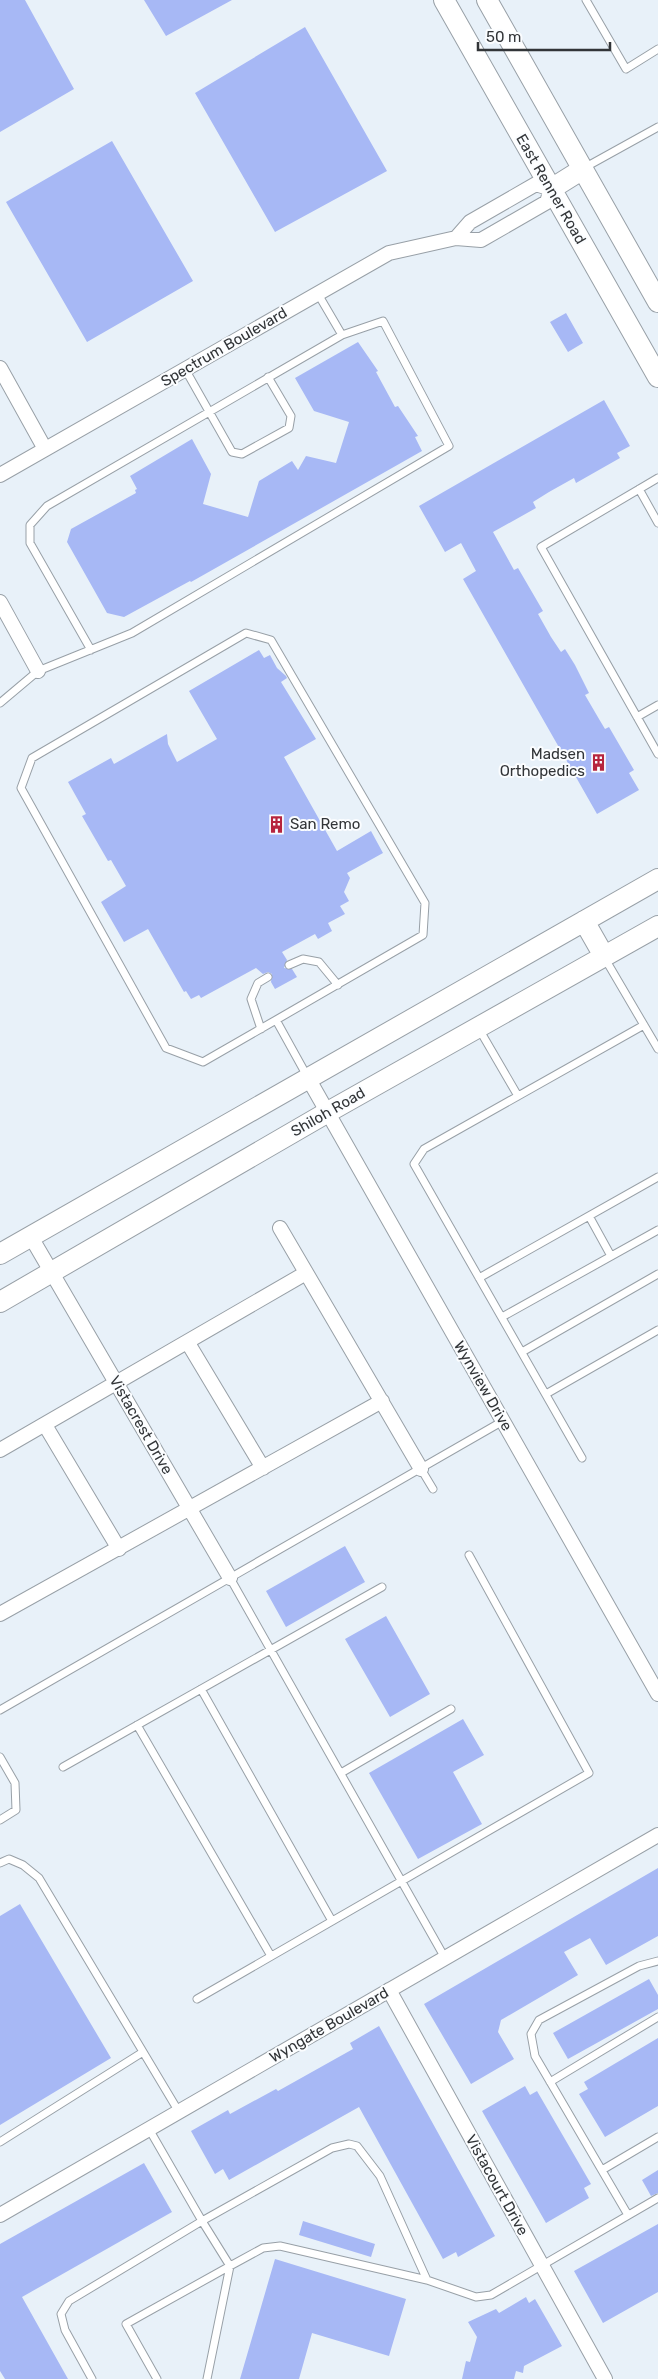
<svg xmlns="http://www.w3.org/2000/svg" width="658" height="2379" font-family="Rubik,sans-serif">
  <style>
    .building { fill: #a7b8f5 }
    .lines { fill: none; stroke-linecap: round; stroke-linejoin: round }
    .service-casing { stroke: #98a0a7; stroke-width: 9 }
    .minor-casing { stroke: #98a0a7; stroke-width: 16 }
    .secondary-casing { stroke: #98a0a7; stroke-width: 22 }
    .service { stroke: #fff; stroke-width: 7 }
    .minor { stroke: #fff; stroke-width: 14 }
    .secondary { stroke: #fff; stroke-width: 20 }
    .labels { text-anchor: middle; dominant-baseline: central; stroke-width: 4; stroke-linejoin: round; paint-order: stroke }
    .street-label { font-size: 15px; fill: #323538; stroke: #fbfdff }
    .poi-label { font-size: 15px; fill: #323538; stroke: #fbfdff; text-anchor: end }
  </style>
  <rect width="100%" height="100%" fill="#e8f1f9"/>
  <path class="building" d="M0,0H25L74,89L0,132Z
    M144,0H232L166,36Z
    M305,27L387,171L275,232L195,93Z
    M112,141L193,281L87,342L6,202Z
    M566,313L583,343L568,352L550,322Z
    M358,342L378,371L376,372L395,407L398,406L418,436L415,437L422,451L191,582L190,581L124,617L107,613L67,542L71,529L136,493L135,490L137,489L130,476L192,439L211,474L203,504L248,517L259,481L292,461L298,470L306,456L336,463L349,422L314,411L295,378Z
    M604,400L630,446L617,453L620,458L576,483L574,478L549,492L533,502L536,508L493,532L514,570L518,568L543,611L538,614L551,637L561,652L565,649L575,665L589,693L585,695L599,719L605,729L609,727L634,770L629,773L639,790L597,814L463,579L476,571L461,543L445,552L419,506Z
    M259,650L264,658L270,655L277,668L286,676L287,678L281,682L316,739L284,757L337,851L371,831L383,853L347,873L350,878L344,892L349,901L340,906L345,914L328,923L332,931L318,939L315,934L282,952L287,960L284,968L292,969L297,977L275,989L271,982L272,974L268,972L263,974L256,968L201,998L199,995L191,999L186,991L184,992L148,929L124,942L101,902L126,886L111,860L108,861L82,816L86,814L68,782L111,758L114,764L167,734L168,744L177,762L217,739L189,691Z
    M345,1546L365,1582L286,1627L266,1591Z
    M386,1616L430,1694L390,1717L345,1639Z
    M463,1719L484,1755L453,1772L482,1824L418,1859L369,1773Z
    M658,1868V1936L606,1965L590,1938L564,1952L578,1975L501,2020L498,2032L514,2059L471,2084L424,2004Z
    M20,1904L111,2058L0,2125V1916Z
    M649,1979L658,1995V2009L568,2059L553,2033Z
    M379,2026L495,2236L458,2257L456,2252L443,2259L359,2107L229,2180L223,2169L215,2174L191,2131L228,2110L230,2114L276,2089L278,2091L353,2049L350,2043Z
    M658,2038V2106L605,2137L579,2094L588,2089L584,2082Z
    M525,2086L530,2095L537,2091L591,2184L584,2188L589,2198L546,2223L482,2111Z
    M144,2163L172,2212L22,2297L68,2379H5L0,2371V2244Z
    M658,2170V2193L651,2196L642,2180Z
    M303,2221L375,2244L371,2257L299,2235Z
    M658,2224V2292L603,2323L574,2271Z
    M275,2259L406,2299L389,2356L312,2333L299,2379H240Z
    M526,2297L529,2303L535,2299L562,2346L524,2366L523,2373L516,2371L514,2379H462L466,2361L470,2362L477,2337L468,2322L496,2309L499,2313Z"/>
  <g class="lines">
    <defs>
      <path id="service" d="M586,0L626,69L658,49
        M584,168L658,127
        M185,369L232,452L242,454L289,428L291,416L268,377
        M658,478L541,547L658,754
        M639,489L658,523
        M91,650L30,543V525L47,506L342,335
        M0,703L38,671L132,633L449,446L383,321L342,335L318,294
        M637,717L658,705
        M604,957L658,1049
        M289,965L303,959L319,962L338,985
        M276,1020L423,935L425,903L271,640L246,633L32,758L21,788L166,1048L203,1062L276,1020L307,1076
        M261,1029L251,999L258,983L268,977
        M479,1029L518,1096
        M589,1216L611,1256
        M479,1278L658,1177
        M502,1317L658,1230
        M522,1352L658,1274
        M546,1394L658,1330
        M582,1458L414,1164L424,1149L644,1025
        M421,1469L433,1489
        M230,1578L445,1958
        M201,1689L332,1921
        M0,1710L503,1421
        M137,1725L271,1956
        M0,1757L15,1783L16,1810L0,1820
        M63,1767L382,1587
        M341,1773L451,1709
        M0,1863L9,1859L23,1865L39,1878L179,2112
        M197,1999L589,1773L469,1555
        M550,2082L658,2017
        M0,2142L143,2052
        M602,2170L658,2137
        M628,2215L535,2056L531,2034L539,2020L639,1966L658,1961
        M427,2280L280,2246L263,2248L230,2266L202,2221L332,2148L349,2144L357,2146L380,2176L427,2280L476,2297L491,2295L658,2198
        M92,2379L65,2330L61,2314L69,2301L202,2221L149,2129
        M157,2379L126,2324L230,2266
        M207,2379L230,2266"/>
      <path id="minor" d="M0,368L45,449
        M0,475L389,253L456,238L481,240L547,202L551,189L536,184L470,222L456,238
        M0,602L38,671
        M308,1078L658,1694
        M280,1228L421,1469
        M31,1237L230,1578
        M188,1343L263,1468
        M45,1425L119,1549
        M0,1450L306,1273
        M0,1614L382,1401
        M389,1990L605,2379
        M0,2215L658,1835"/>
      <path id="secondary" d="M444,0L658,377
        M487,0L658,302
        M551,189L583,169
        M584,921L604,956
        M0,1254L658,879
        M0,1302L328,1112L658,926"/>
    </defs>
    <use href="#service" class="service-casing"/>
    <use href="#minor" class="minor-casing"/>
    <use href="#secondary" class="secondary-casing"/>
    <use href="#service" class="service"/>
    <use href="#minor" class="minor"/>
    <use href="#secondary" class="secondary"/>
  </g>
  <defs>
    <symbol id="building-bare" viewBox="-9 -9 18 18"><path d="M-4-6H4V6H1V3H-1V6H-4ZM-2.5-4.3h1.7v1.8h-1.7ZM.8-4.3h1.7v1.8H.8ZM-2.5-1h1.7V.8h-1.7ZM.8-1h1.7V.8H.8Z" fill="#b6243e" stroke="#fbfdff" stroke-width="2.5" paint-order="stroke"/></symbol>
  </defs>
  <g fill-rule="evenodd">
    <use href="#building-bare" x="586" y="750" width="25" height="25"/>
    <use href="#building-bare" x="264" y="812" width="25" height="25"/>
  </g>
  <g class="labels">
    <g class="street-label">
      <text transform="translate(551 189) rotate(60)">East Renner Road</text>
      <text transform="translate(224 347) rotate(-30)">Spectrum Boulevard</text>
      <text transform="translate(328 1112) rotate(-30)">Shiloh Road</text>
      <text transform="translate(483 1386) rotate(60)">Wynview Drive</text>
      <text transform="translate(141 1425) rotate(60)">Vistacrest Drive</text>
      <text transform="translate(329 2025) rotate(-30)">Wyngate Boulevard</text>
      <text transform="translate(497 2185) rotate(61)">Vistacourt Drive</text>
    </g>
    <g class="poi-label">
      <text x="585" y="754">Madsen<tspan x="585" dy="17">Orthopedics</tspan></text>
      <text x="290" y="824" text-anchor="start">San Remo</text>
    </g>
  </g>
  <path d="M478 42v8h132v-8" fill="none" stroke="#323538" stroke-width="2.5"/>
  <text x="486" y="42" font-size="15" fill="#323538" stroke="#fbfdff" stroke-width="4" paint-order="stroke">50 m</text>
</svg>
